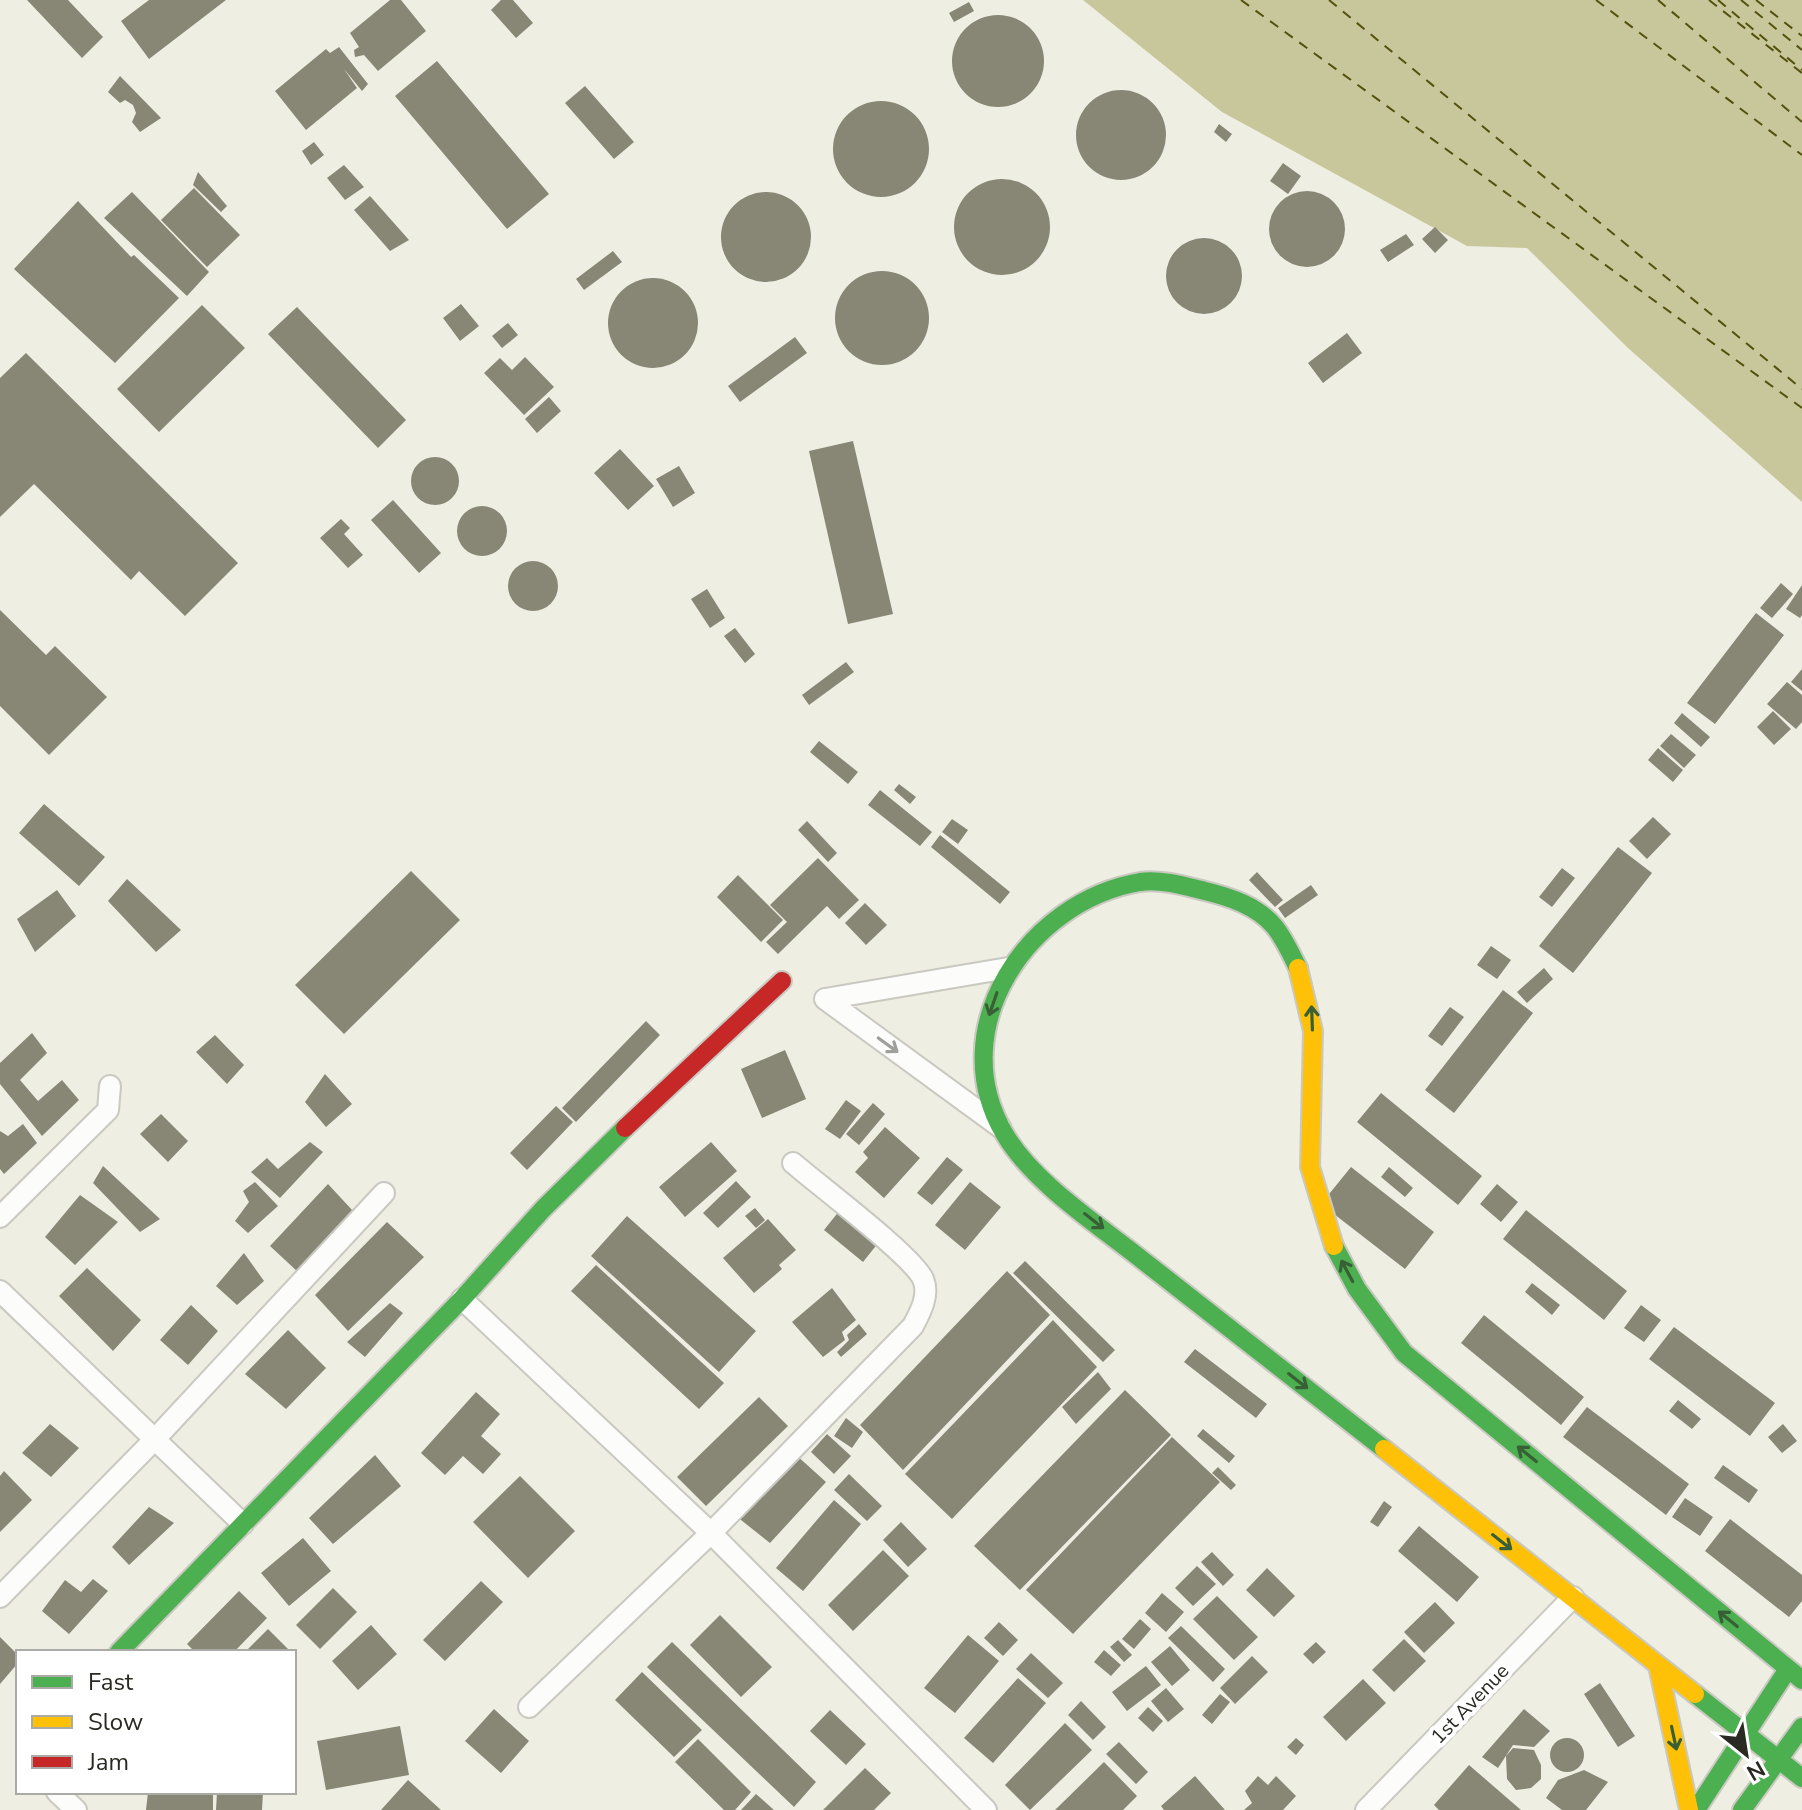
<svg xmlns="http://www.w3.org/2000/svg" width="1802" height="1810" font-family="'Nunito Sans',sans-serif">
  <style>
    .water { fill: #c8c79c }
    .lines { fill: none; stroke-linecap: round; stroke-linejoin: round }
    .ferry { stroke: #54510c; stroke-width: 2; stroke-dasharray: 10 8; stroke-linecap: butt }
    .building { fill: #888776 }
    .street-casing { stroke: #c9c9c1; stroke-width: 24 }
    .fast-casing { stroke: #c9c9c1; stroke-width: 22 }
    .slow-casing { stroke: #c9c9c1; stroke-width: 22 }
    .jam-casing { stroke: #c9c9c1; stroke-width: 22 }
    .street { stroke: #fcfcfb; stroke-width: 20 }
    .fast { stroke: #4caf50; stroke-width: 18 }
    .slow { stroke: #ffc107; stroke-width: 18 }
    .jam { stroke: #c62828; stroke-width: 18 }
    .oneway { stroke: #385f35 }
    .oneway2 { stroke: #9e9e9a }
    .labels { text-anchor: middle; dominant-baseline: central; stroke-width: 8; stroke-linejoin: round; paint-order: stroke }
    .street-label { font-size: 20px; fill: #2a2a23; stroke: #fff }
  </style>
  <rect width="100%" height="100%" fill="#eeeee3"/>
  <path class="water" d="M1083,0H1802V502L1628,348L1527,248L1467,246L1222,112Z"/>
  <g class="lines">
    <path class="ferry" d="M1241,0L1802,408
      M1329,0L1802,389
      M1596,0L1802,155
      M1658,0L1802,122
      M1709,0L1802,73
      M1718,0L1802,70
      M1741,0L1802,50
      M1756,0L1802,36"/>
  </g>
  <path class="building" d="M27,0H68L103,37L82,58Z
    M149,0H226L149,59L121,21Z
    M390,0H401L426,31L378,71L364,55L355,57L354,50L359,47L350,33Z
    M501,0H513L533,23L516,38L491,10Z
    M969,2L974,11L954,22L949,13Z
    M952 61a46 46 0 1 1 92 0a46 46 0 1 1-92 0Z
    M339,47L368,84L362,91L344,69L357,88L306,130L275,91L326,49L330,53Z
    M437,61L549,194L507,229L395,96Z
    M120,76L161,118L140,132L132,122L136,113L133,105L125,100L120,103L108,92Z
    M585,86L634,142L614,159L565,103Z
    M1076 135a45 45 0 1 1 90 0a45 45 0 1 1-90 0Z
    M833 149a48 48 0 1 1 96 0a48 48 0 1 1-96 0Z
    M1219,124L1232,134L1226,142L1214,132Z
    M314,142L324,155L311,165L302,151Z
    M1283,163L1301,176L1288,194L1270,181Z
    M344,165L364,187L345,200L327,178Z
    M198,172L227,206L221,212L193,185Z
    M954 227a48 48 0 1 1 96 0a48 48 0 1 1-96 0Z
    M194,188L240,235L207,267L161,220Z
    M1269 229a38 38 0 1 1 76 0a38 38 0 1 1-76 0Z
    M721 237a45 45 0 1 1 90 0a45 45 0 1 1-90 0Z
    M132,192L209,272L187,296L104,218Z
    M370,196L409,240L390,251L354,210Z
    M78,201L131,257L134,255L179,298L115,363L14,269Z
    M1435,227L1448,240L1435,253L1422,239Z
    M1406,234L1414,245L1388,262L1380,250Z
    M1166 276a38 38 0 1 1 76 0a38 38 0 1 1-76 0Z
    M613,251L622,262L584,290L576,279Z
    M835 318a47 47 0 1 1 94 0a47 47 0 1 1-94 0Z
    M608 323a45 45 0 1 1 90 0a45 45 0 1 1-90 0Z
    M461,304L479,326L460,341L443,318Z
    M202,305L245,348L159,432L117,389Z
    M297,307L406,420L378,448L268,334Z
    M508,323L518,335L502,348L492,336Z
    M1347,333L1362,353L1323,383L1308,363Z
    M795,337L807,353L740,402L728,386Z
    M26,353L238,563L185,616L139,571L131,580L34,484L0,517V378Z
    M525,357L554,387L524,415L484,373L500,358L512,370Z
    M549,397L561,411L537,433L525,419Z
    M853,441L893,614L848,624L809,451Z
    M620,449L654,486L628,510L594,473Z
    M411 481a24 24 0 1 1 48 0a24 24 0 1 1-48 0Z
    M679,466L695,493L673,507L656,479Z
    M393,500L441,553L419,573L371,520Z
    M457 531a25 25 0 1 1 50 0a25 25 0 1 1-50 0Z
    M341,519L350,528L344,534L363,555L348,568L320,538Z
    M508 586a25 25 0 1 1 50 0a25 25 0 1 1-50 0Z
    M1781,583L1793,594L1772,618L1760,608Z
    M1802,585V615L1800,618L1786,609Z
    M707,589L725,618L710,628L691,599Z
    M0,610L46,655L55,646L107,697L49,755L0,706Z
    M1756,613L1784,635L1715,724L1687,703Z
    M735,628L755,654L745,663L724,636Z
    M846,662L854,672L809,705L802,695Z
    M1802,669V691L1791,682Z
    M1787,682L1802,695V722L1796,729L1767,704Z
    M1773,711L1791,729L1774,745L1757,727Z
    M1682,713L1710,737L1701,747L1674,723Z
    M1671,734L1696,755L1684,768L1660,746Z
    M819,741L858,772L848,784L810,752Z
    M1658,748L1683,770L1673,782L1648,760Z
    M899,784L916,797L910,804L894,790Z
    M880,790L932,832L920,846L868,805Z
    M44,804L105,857L79,886L19,833Z
    M1653,817L1671,834L1647,859L1629,841Z
    M952,819L968,830L958,844L942,832Z
    M807,821L837,853L828,862L798,830Z
    M940,835L1010,892L1000,904L931,847Z
    M1618,847L1652,873L1573,973L1539,946Z
    M818,858L859,900L839,919L827,906L778,954L766,942L787,922L770,905Z
    M1562,868L1575,878L1552,907L1539,897Z
    M411,871L460,920L344,1034L295,985Z
    M1257,872L1283,900L1275,907L1249,880Z
    M738,875L783,920L761,942L717,897Z
    M127,879L181,930L156,952L108,901Z
    M1311,885L1318,895L1285,918L1278,908Z
    M57,890L76,916L35,952L17,919Z
    M865,903L887,925L866,945L845,923Z
    M1491,946L1511,960L1497,979L1477,965Z
    M1544,968L1553,979L1527,1003L1517,992Z
    M1503,990L1533,1013L1454,1113L1425,1090Z
    M1450,1007L1464,1017L1442,1046L1428,1036Z
    M646,1021L660,1035L576,1122L562,1108Z
    M32,1033L47,1053L20,1080L38,1101L62,1080L79,1100L42,1136L0,1084V1063Z
    M215,1035L244,1065L227,1084L196,1052Z
    M785,1050L806,1099L762,1118L741,1069Z
    M325,1074L352,1104L326,1127L305,1102Z
    M1381,1093L1482,1176L1458,1205L1357,1122Z
    M846,1100L861,1111L840,1139L825,1129Z
    M873,1103L885,1114L859,1145L846,1134Z
    M556,1106L573,1122L527,1170L510,1153Z
    M161,1114L188,1141L168,1162L140,1134Z
    M23,1124L37,1143L4,1174L0,1169V1131L8,1136Z
    M885,1127L920,1158L884,1198L855,1172L868,1158L863,1152Z
    M310,1142L323,1152L280,1198L251,1172L267,1158L278,1169Z
    M711,1142L737,1171L685,1217L659,1187Z
    M947,1157L963,1170L932,1205L917,1193Z
    M103,1166L160,1219L140,1232L93,1183Z
    M1351,1167L1434,1232L1405,1269L1321,1204Z
    M1389,1167L1413,1188L1405,1197L1381,1177Z
    M736,1181L751,1197L718,1228L703,1213Z
    M255,1182L278,1206L248,1233L235,1221L249,1202L243,1191Z
    M970,1182L1001,1207L965,1250L935,1225Z
    M328,1184L353,1211L299,1273L270,1246Z
    M1497,1184L1518,1202L1501,1222L1480,1204Z
    M80,1195L118,1222L75,1265L45,1237Z
    M755,1208L765,1220L756,1228L745,1216Z
    M840,1210L879,1242L863,1262L824,1230Z
    M1526,1210L1627,1291L1604,1320L1503,1239Z
    M627,1216L756,1331L719,1372L591,1256Z
    M768,1219L796,1250L779,1265L782,1269L754,1293L723,1258Z
    M387,1222L424,1257L348,1331L315,1295Z
    M244,1253L264,1281L237,1305L216,1286Z
    M1025,1261L1115,1350L1103,1362L1013,1273Z
    M596,1265L724,1383L699,1409L571,1291Z
    M87,1268L141,1320L113,1351L59,1296Z
    M1007,1271L1050,1315L903,1470L860,1425Z
    M1532,1283L1560,1305L1552,1315L1525,1292Z
    M832,1288L856,1320L842,1332L845,1340L823,1357L792,1322Z
    M390,1303L403,1313L365,1357L347,1342Z
    M191,1305L218,1331L188,1365L160,1340Z
    M1641,1305L1661,1320L1644,1342L1624,1328Z
    M1484,1315L1584,1397L1561,1425L1461,1343Z
    M1053,1320L1097,1367L952,1519L905,1474Z
    M859,1324L867,1334L841,1357L837,1352L849,1340L847,1335Z
    M1674,1327L1775,1403L1750,1436L1649,1359Z
    M288,1330L326,1368L286,1409L245,1374Z
    M1195,1349L1267,1404L1256,1418L1184,1362Z
    M1098,1372L1111,1389L1076,1424L1062,1407Z
    M1125,1390L1171,1435L1020,1590L974,1546Z
    M476,1392L500,1414L481,1436L501,1454L483,1474L463,1456L445,1475L421,1453Z
    M759,1397L788,1426L706,1506L677,1477Z
    M1678,1400L1701,1419L1692,1429L1669,1411Z
    M1587,1407L1689,1484L1666,1515L1563,1437Z
    M846,1418L863,1432L852,1448L834,1436Z
    M50,1424L79,1448L51,1477L22,1453Z
    M1783,1424L1797,1441L1782,1453L1768,1437Z
    M1203,1429L1235,1456L1229,1463L1197,1436Z
    M827,1434L851,1456L834,1474L811,1452Z
    M1172,1437L1220,1482L1073,1634L1026,1590Z
    M795,1454L826,1482L770,1543L736,1516Z
    M375,1455L401,1486L333,1544L309,1518Z
    M1723,1465L1758,1490L1749,1503L1714,1478Z
    M1218,1467L1236,1485L1231,1490L1212,1473Z
    M4,1471L32,1500L0,1532V1476Z
    M849,1474L882,1506L867,1521L834,1490Z
    M520,1476L575,1531L528,1578L473,1522Z
    M1685,1498L1713,1517L1700,1536L1672,1517Z
    M834,1500L861,1524L803,1591L776,1568Z
    M1384,1501L1392,1507L1378,1527L1370,1522Z
    M149,1507L174,1523L129,1565L112,1547Z
    M1730,1519L1802,1575V1601L1789,1617L1705,1551Z
    M901,1522L927,1549L908,1567L883,1540Z
    M1419,1526L1479,1577L1457,1602L1398,1551Z
    M303,1538L331,1571L289,1606L261,1573Z
    M883,1550L909,1576L853,1631L828,1605Z
    M1212,1552L1234,1575L1223,1586L1201,1562Z
    M1197,1566L1216,1584L1193,1606L1175,1588Z
    M1267,1568L1295,1596L1274,1617L1246,1590Z
    M93,1579L108,1591L69,1634L42,1611L65,1580L81,1592Z
    M481,1581L503,1602L445,1661L423,1640Z
    M333,1588L357,1612L320,1649L296,1625Z
    M239,1591L267,1618L234,1652H195L187,1644Z
    M1162,1593L1184,1612L1166,1632L1145,1613Z
    M1217,1596L1258,1637L1234,1660L1193,1619Z
    M1435,1602L1455,1623L1424,1653L1404,1632Z
    M720,1615L772,1667L741,1697L690,1645Z
    M1140,1619L1151,1629L1134,1649L1122,1639Z
    M999,1622L1018,1640L1003,1656L984,1638Z
    M371,1625L397,1654L358,1690L332,1661Z
    M1181,1626L1225,1669L1213,1682L1168,1638Z
    M268,1629L291,1652H245Z
    M968,1635L999,1661L955,1713L924,1688Z
    M0,1637L18,1655V1663L0,1684Z
    M1404,1639L1426,1661L1394,1692L1372,1670Z
    M1118,1640L1132,1655L1124,1662L1110,1647Z
    M672,1642L816,1782L794,1807L647,1667Z
    M1316,1642L1326,1652L1313,1664L1303,1654Z
    M1170,1646L1190,1670L1172,1686L1151,1662Z
    M1104,1650L1121,1665L1111,1676L1094,1662Z
    M1031,1653L1063,1683L1048,1698L1016,1669Z
    M1252,1656L1268,1672L1235,1704L1220,1688Z
    M1146,1666L1161,1685L1127,1711L1112,1692Z
    M642,1672L702,1730L674,1757L615,1700Z
    M1018,1678L1046,1703L993,1763L964,1738Z
    M1363,1679L1386,1703L1346,1741L1323,1717Z
    M1600,1683L1635,1736L1618,1747L1584,1694Z
    M1166,1688L1184,1709L1168,1722L1151,1701Z
    M1220,1694L1230,1702L1212,1724L1202,1715Z
    M1081,1701L1106,1727L1093,1740L1068,1715Z
    M1148,1707L1163,1721L1153,1732L1138,1718Z
    M494,1709L529,1741L501,1773L465,1741Z
    M1524,1709L1550,1731L1534,1747L1513,1745L1498,1768L1482,1757Z
    M830,1710L866,1744L846,1765L810,1731Z
    M1065,1723L1092,1750L1030,1810L1005,1785Z
    M400,1726L409,1775L326,1790L317,1741Z
    M1550 1755a17 17 0 1 1 34 0a17 17 0 1 1-34 0Z
    M1296,1738L1304,1745L1296,1755L1287,1747Z
    M698,1739L751,1792L735,1810H724L675,1762Z
    M1119,1742L1148,1772L1136,1784L1106,1754Z
    M1513,1748L1534,1750L1541,1765V1779L1531,1788L1516,1790L1507,1779L1506,1756Z
    M1104,1762L1137,1796L1123,1810H1055Z
    M1469,1765L1521,1810H1439L1434,1805Z
    M865,1768L891,1793L874,1810H823Z
    M1584,1770L1608,1782L1586,1810H1562L1546,1798L1558,1780Z
    M1195,1776L1225,1810H1164L1161,1806Z
    M1258,1776L1268,1785L1276,1776L1296,1796L1283,1810H1244L1252,1803L1245,1791Z
    M408,1780L441,1810H381Z
    M148,1792H213V1810H146Z
    M217,1792H263L262,1810H216Z
    M756,1794L774,1810H741Z"/>
  <g class="lines">
    <defs>
      <path id="street" d="M825,999L1000,1127
        M825,999L1008,968
        M0,1217L108,1110L110,1086
        M0,1291L243,1524
        M462,1299L711,1533L986,1810
        M0,1597L156,1438L384,1193
        M529,1707L711,1533L913,1326C920,1313 930,1295 923,1279C913,1256 817,1184 793,1163
        M57,1792L76,1810
        M1366,1810L1573,1597"/>
      <path id="fast" d="M1298,968C1291,954 1284,938 1274,926C1257,906 1230,897 1205,891C1185,886 1161,879 1140,882C1028,901 943,1028 1004,1133C1032,1182 1097,1224 1141,1259C1222,1322 1303,1386 1384,1449
        M1334,1246L1357,1289L1404,1353L1802,1680
        M119,1652L462,1299L543,1209L625,1128
        M1695,1694L1802,1778
        M1696,1810L1788,1669
        M1742,1810L1802,1727"/>
      <path id="slow" d="M1298,968L1313,1031L1310,1167L1334,1246
        M1384,1449L1695,1694
        M1658,1666L1689,1810"/>
      <path id="jam" d="M625,1128L782,981"/>
    </defs>
    <use href="#street" class="street-casing"/>
    <use href="#fast" class="fast-casing"/>
    <use href="#slow" class="slow-casing"/>
    <use href="#jam" class="jam-casing"/>
    <use href="#street" class="street"/>
    <use href="#fast" class="fast"/>
    <use href="#slow" class="slow"/>
    <use href="#jam" class="jam"/>
  </g>
  <defs><path id="oneway-shaft" d="M-6 0H5M1.5-3L5.5 0L1.5 3" fill="none" stroke-width="1.6" stroke-linecap="round" stroke-linejoin="round" transform="scale(2)"/></defs>
  <g class="oneway">
    <use href="#oneway-shaft" transform="translate(993 1004) rotate(109)"/>
    <use href="#oneway-shaft" transform="translate(1312 1018) rotate(-92)"/>
    <use href="#oneway-shaft" transform="translate(1094 1221) rotate(38)"/>
    <use href="#oneway-shaft" transform="translate(1347 1271) rotate(-118)"/>
    <use href="#oneway-shaft" transform="translate(1298 1381) rotate(38)"/>
    <use href="#oneway-shaft" transform="translate(1527 1454) rotate(-141)"/>
    <use href="#oneway-shaft" transform="translate(1502 1542) rotate(38)"/>
    <use href="#oneway-shaft" transform="translate(1728 1619) rotate(-141)"/>
    <use href="#oneway-shaft" transform="translate(1674 1738) rotate(78)"/>
  </g>
  <use class="oneway2" href="#oneway-shaft" transform="translate(888 1045) rotate(36)"/>
  <g class="labels">
    <g class="street-label">
      <text transform="translate(1470 1704) rotate(-46)">1st Avenue</text>
    </g>
  </g>
  <rect x="16" y="1650" width="280" height="144" fill="#ffffff" stroke="#aaaaa7" stroke-width="2"/>
  <rect x="32" y="1676" width="40" height="12" fill="#4caf50" stroke="#aaaaa7" stroke-width="2"/>
  <text x="88" y="1690" font-size="24" fill="#2a2a23">Fast</text>
  <rect x="32" y="1716" width="40" height="12" fill="#ffc107" stroke="#aaaaa7" stroke-width="2"/>
  <text x="88" y="1730" font-size="24" fill="#2a2a23">Slow</text>
  <rect x="32" y="1756" width="40" height="12" fill="#c62828" stroke="#aaaaa7" stroke-width="2"/>
  <text x="88" y="1770" font-size="24" fill="#2a2a23">Jam</text>
  <g transform="translate(1746 1754) rotate(150)" stroke="#ffffff" stroke-width="6" paint-order="stroke">
  <path d="M0-6L14 30L0 20L-14 30Z" fill="#2a2a23"/>
  <text y="-12" font-size="22" font-weight="bold" text-anchor="middle" fill="#2a2a23">N</text>
  </g>
</svg>
